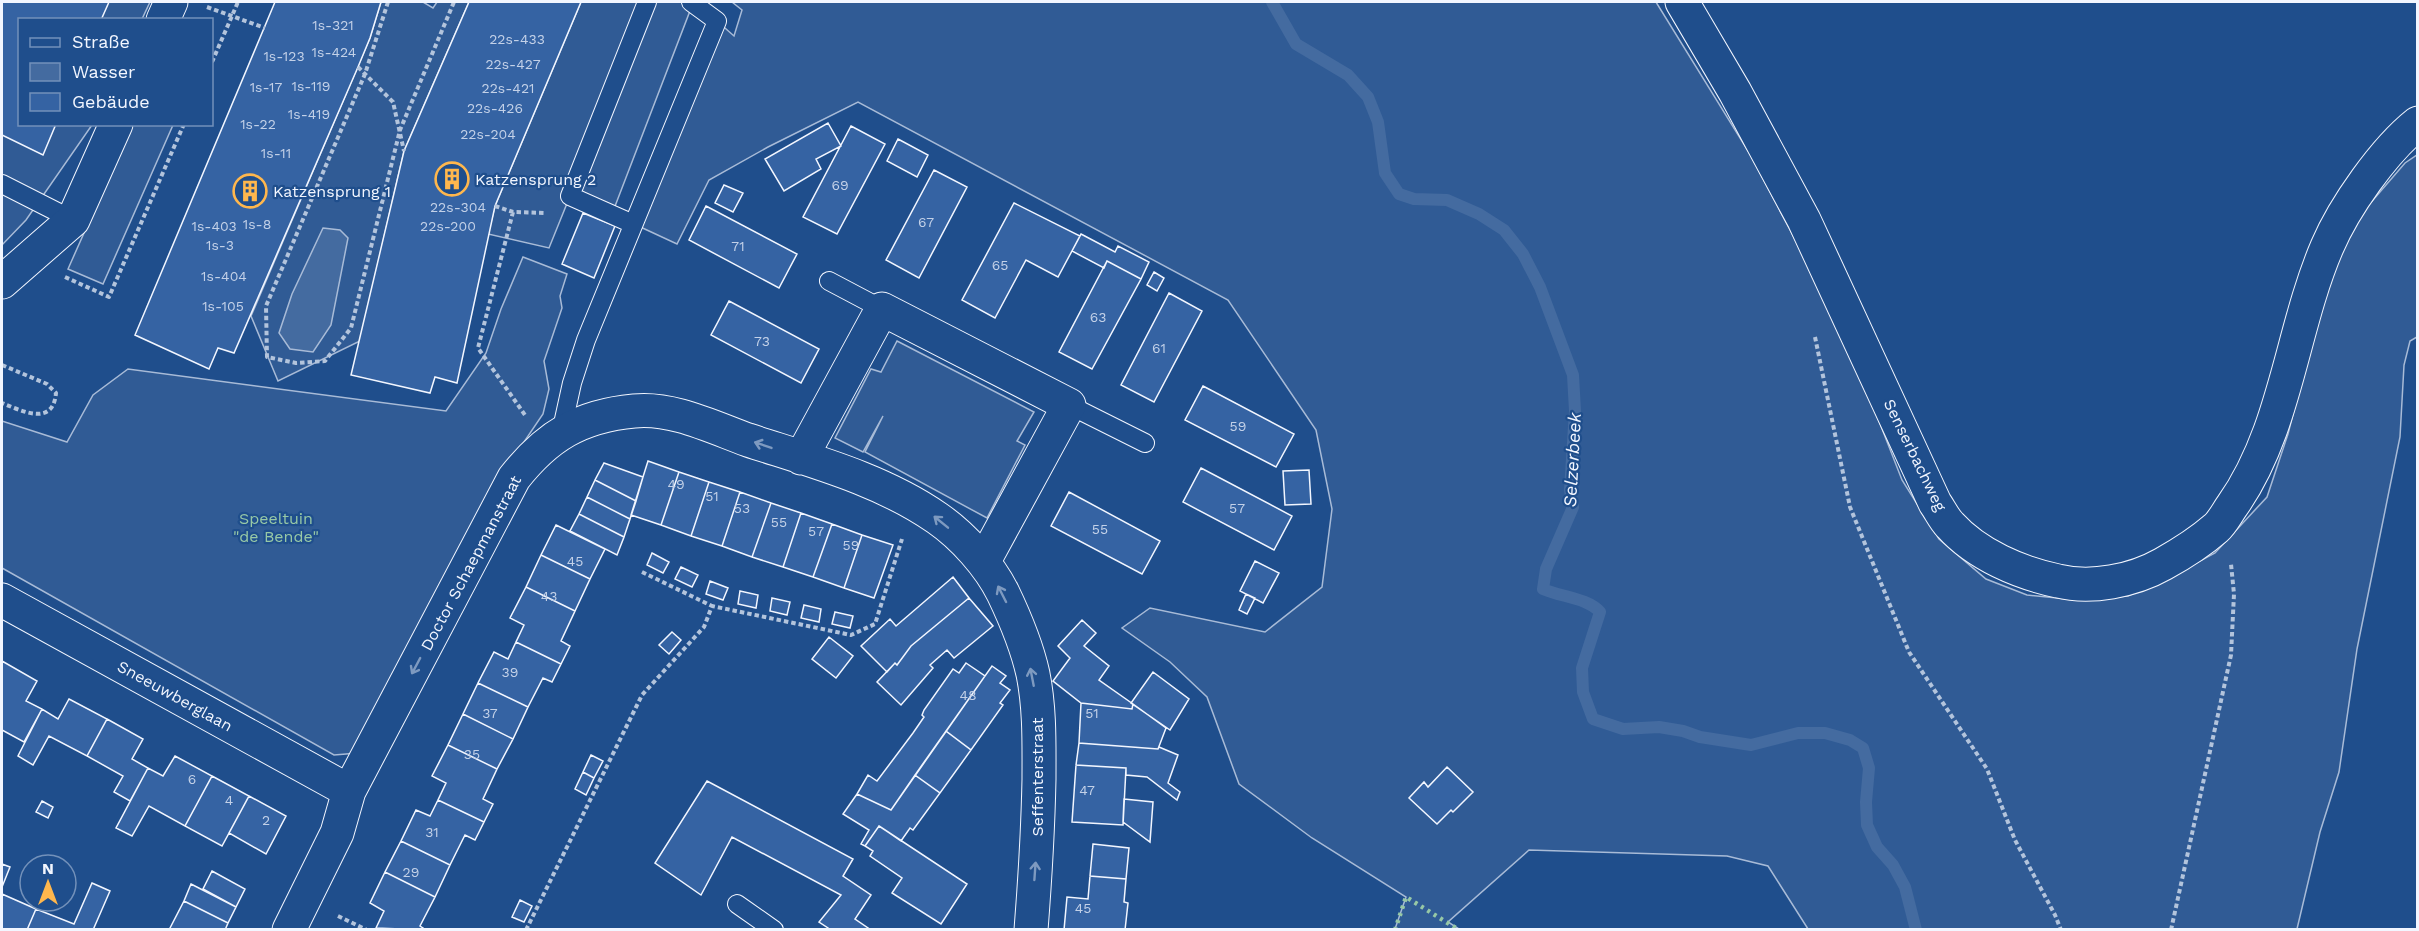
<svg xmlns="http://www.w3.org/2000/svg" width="2419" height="931" font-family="'Work Sans',sans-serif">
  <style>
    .built { fill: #305b95; stroke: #a8bbd7; stroke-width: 1.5 }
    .water { fill: #446ba0; stroke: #a8bbd7; stroke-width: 1.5 }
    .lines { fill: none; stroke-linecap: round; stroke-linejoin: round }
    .stream { stroke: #446ba0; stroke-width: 12 }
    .building { fill: #3563a3; stroke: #f2f6ff; stroke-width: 1.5 }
    .lane-casing { stroke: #f2f6ff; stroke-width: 20 }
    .street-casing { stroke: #f2f6ff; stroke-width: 35 }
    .path { stroke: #b3c4dc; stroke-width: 4; stroke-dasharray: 4.5 3; stroke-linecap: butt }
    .lane { stroke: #1f4e8c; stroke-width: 18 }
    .street { stroke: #1f4e8c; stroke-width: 33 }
    .hedge { stroke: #97c8a6; stroke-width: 4.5; stroke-dasharray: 3 4.5; stroke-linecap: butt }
    .oneway { stroke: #7e9ac0 }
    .labels { text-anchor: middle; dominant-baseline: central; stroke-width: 4.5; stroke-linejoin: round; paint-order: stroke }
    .number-label { font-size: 14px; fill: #c3d1e8 }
    .poi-label { font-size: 16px; fill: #f2f6ff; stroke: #1f4e8c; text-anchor: start }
    .street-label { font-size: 16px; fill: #f2f6ff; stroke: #1f4e8c }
    .park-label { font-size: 16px; fill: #97c8a6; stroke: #1f4e8c }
    .water-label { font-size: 18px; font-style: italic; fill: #f2f6ff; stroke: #1f4e8c }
  </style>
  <rect width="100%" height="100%" fill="#1f4e8c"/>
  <path class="built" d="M2,2H150L142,19L20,20V124L92,125L26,220L2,245Z
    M381,2H423L433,8L437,2H469L404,151L360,341L278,381L251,316L370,38Z
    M581,2H691L693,3L612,214L570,196L549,248L488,234L495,206Z
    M732,2H1656L1750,154L1845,334L1902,480L1939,539L1986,579L2027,595L2078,600L2128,596L2174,575L2215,553L2267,497L2288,434L2320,307L2354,222L2405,163L2417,155V337L2410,341L2404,365L2400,437L2357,649L2339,772L2320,832L2297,929H1808L1768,866L1727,856L1529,850L1448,922L1459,929H1395L1406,897L1312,838L1239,784L1207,697L1170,662L1122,628L1150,608L1265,632L1322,587L1332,509L1316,430L1228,300L858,102L768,147L709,180L677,244L634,224L717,21L734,36L742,10Z
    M132,125H173L103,284L68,269Z
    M523,257L567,274L560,296L562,308L544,361L549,389L543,414L505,470L358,753L334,755L2,568V421L67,442L93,395L128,369L446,411L486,353L501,309Z
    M897,341L1034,412L1017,441L1025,445L987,518L865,452L883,416L863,452L835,438L871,369L881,372Z"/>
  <path class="water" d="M323,228L340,230L348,238L331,325L313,352L290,349L279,333L292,294Z"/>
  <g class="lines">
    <path class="stream" d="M1272,2L1296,44L1348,75L1368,97L1378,122L1385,173L1399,194L1414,199L1447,200L1479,214L1504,230L1523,254L1540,287L1573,375L1575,411L1570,490L1573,507L1546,569L1543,589C1561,597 1588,598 1600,612L1582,668L1583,692L1593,719L1623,729L1659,727L1683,731L1700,737L1751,745L1798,733H1825L1850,740L1863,748L1869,768L1866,802L1867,825L1877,847L1893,865L1905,887L1916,930"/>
  </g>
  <path class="building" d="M2,2H109L101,20H20V124H56L43,155L2,135Z
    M275,2H381L370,38L358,67L234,353L218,348L209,369L135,335Z
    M469,2H581L495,206L457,383L435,377L430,393L351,375L404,151Z
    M828,123L841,146L816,159L821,169L784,191L765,159Z
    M851,126L885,144L837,234L803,217Z
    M898,139L928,155L917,177L887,161Z
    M934,170L967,187L919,278L886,260Z
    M724,185L743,193L733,212L715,203Z
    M1014,203L1080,236L1058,277L1026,260L995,318L962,300Z
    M706,206L797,254L779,288L689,240Z
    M583,213L615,226L594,278L562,264Z
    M1081,234L1115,252L1118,246L1149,262L1141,279L1107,261L1104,268L1072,251Z
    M1107,261L1141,279L1092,369L1059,352Z
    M1154,272L1164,278L1157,291L1147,285Z
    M1169,293L1202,311L1154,402L1121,385Z
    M729,301L819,349L801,383L711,335Z
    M1203,386L1294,434L1276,467L1185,420Z
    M648,461L679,472L661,525L631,515Z
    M604,463L643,477L636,501L595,480Z
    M1201,468L1292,516L1274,550L1183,502Z
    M1309,470L1311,504L1285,505L1283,471Z
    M679,472L709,482L691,536L661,525Z
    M595,480L636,501L630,519L587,497Z
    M709,482L740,492L722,546L691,536Z
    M740,492L771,503L752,557L722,546Z
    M1069,492L1160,541L1142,574L1051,526Z
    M587,497L630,519L624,537L579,514Z
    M771,503L801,513L783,567L752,557Z
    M801,513L832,524L813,577L783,567Z
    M579,514L624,537L617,555L570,531Z
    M832,524L862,535L844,588L813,577Z
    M556,525L605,549L590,579L541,555Z
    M862,535L893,545L874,598L844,588Z
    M652,553L669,562L663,573L647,565Z
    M541,555L590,579L575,611L526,587Z
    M1255,561L1279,573L1263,603L1240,591Z
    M681,567L698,575L692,587L675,579Z
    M953,577L969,598L911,646L897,665L895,663L887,672L861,646L890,619L896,626Z
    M710,581L728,588L723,600L706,594Z
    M526,587L575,611L561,641L570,646L561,664L516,642L524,625L510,618Z
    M740,591L758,595L756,608L738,604Z
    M1246,594L1255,598L1247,614L1239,610Z
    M772,598L790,602L787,615L770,611Z
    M969,598L993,626L954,658L947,650L930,665L933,668L901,705L877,682L895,663L897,665L911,646Z
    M804,605L821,609L819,622L801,618Z
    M835,612L853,616L850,628L832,624Z
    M1082,620L1096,633L1084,646L1109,666L1099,680L1133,704L1132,709L1081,703L1053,681L1070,658L1058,646Z
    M672,632L681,640L669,654L659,645Z
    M829,637L853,656L836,678L812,659Z
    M516,642L561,664L552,682L543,678L528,707L478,683L494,652L508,659Z
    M2,661L37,681L26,701L42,709L24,742L2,730Z
    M966,663L985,676L891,810L857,794L868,775L877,781L913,733L924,717L922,715L924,710L953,669L959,673Z
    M992,666L1006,676L1000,683L1010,690L1000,703L1003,705L971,750L946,731Z
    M1153,672L1189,699L1170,730L1131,703Z
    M478,683L528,707L513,739L463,714Z
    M69,699L107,719L87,756L49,736L33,765L18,756L42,709L58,719Z
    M1081,703L1132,709L1133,704L1166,728L1158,749L1079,743Z
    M463,714L513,739L497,769L448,745Z
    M107,719L143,739L132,759L148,768L130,801L114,792L123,776L87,756Z
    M946,731L971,750L940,793L915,775Z
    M1079,743L1158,749L1159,747L1178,755L1168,783L1180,792L1177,800L1147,777L1126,775V768L1076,765Z
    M448,745L497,769L483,799L493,804L484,822L438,800L446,783L432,776Z
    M591,755L603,761L594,778L583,772Z
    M175,756L212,776L185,826L149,806L132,836L116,828L148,768L163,776Z
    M1076,765L1126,768L1123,825L1072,822Z
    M1447,767L1473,792L1453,812L1451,810L1437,824L1409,798L1424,782L1428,787Z
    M583,772L594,778L586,795L575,789Z
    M915,775L940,793L913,830L910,828L901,841L879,826L865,846L861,844L869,830L843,814L857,794L891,810Z
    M212,776L249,796L222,846L185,826Z
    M707,781L853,859L843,876L871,895L855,919L871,930H827L828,928L819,922L841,895L732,837L701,895L655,863Z
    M249,796L286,816L266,854L229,833Z
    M1124,799L1153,802L1150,842L1123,822Z
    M438,800L484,822L475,840L465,835L450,865L401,841L416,810L430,816Z
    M42,801L53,807L48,818L36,812Z
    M879,826L967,884L941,924L892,893L902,878L870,856L873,851L865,846Z
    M401,841L450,865L435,897L385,872Z
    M1093,844L1129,848L1126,879L1090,876Z
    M2,864L10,867L2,887Z
    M212,871L245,889L236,907L203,889Z
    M385,872L435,897L420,926L426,930L376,928L384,911L370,903Z
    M1090,876L1126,879L1124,902L1128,903L1125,930H1064L1067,897L1088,899Z
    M92,883L110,891L93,930H27L36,909L74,924Z
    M191,884L236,907L228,923L184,901Z
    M2,894L36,909L27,930H2Z
    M520,900L532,906L524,922L512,917Z
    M184,901L228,923L225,930H169Z"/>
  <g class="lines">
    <defs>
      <path id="lane" d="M2,184L73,220
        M633,224L570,196L647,2
        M829,281L882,309
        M1069,405L1145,443
        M561,433L572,383L586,340L717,21L691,2
        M737,904L774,930"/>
      <path id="street" d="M1682,2L1735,92L1804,220L1935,503C1940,510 1944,519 1950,525C1977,555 2020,573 2058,581C2091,589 2133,581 2163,564C2181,554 2200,542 2216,528C2222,523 2227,513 2232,506C2286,430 2291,331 2327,247C2344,207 2384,150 2418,123
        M163,20L171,2
        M2,282L73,220L116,124
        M801,458L882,309L1069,405L984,561
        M2,600L349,791
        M289,930L337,833L349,791L514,478C547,436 580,416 634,411C672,407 712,427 748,440C812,461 881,479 937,518C963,536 989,565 1003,593C1015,618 1027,647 1033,674C1040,709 1039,744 1039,779C1038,829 1035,879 1031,930"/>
    </defs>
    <use href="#lane" class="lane-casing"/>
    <use href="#street" class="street-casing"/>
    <path class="path" d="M388,2L365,74L266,306L267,357L296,363L325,361L351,328L400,130L454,2
      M207,7L265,28
      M212,62L238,2
      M358,67L393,102L404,151
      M495,206L513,212L545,213
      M513,212L478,348L525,415
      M65,277L109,297L184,124
      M1815,337L1850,507L1909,652L1987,769L2015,840L2055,915L2061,930
      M2,365L47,384L56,393C53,427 22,411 2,403
      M642,572L712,606
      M338,916L367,930
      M526,930L642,695L704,627L712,606L851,635L875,624L902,539
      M2171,930L2231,655L2234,594L2231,564"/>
    <use href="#lane" class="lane"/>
    <use href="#street" class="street"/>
    <path class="hedge" d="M1395,930L1406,897L1459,930"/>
  </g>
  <defs><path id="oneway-shaft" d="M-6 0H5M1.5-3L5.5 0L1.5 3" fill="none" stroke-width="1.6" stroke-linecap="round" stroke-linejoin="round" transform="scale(1.5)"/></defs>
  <g class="oneway">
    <use href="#oneway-shaft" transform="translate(763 445) rotate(-161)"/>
    <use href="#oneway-shaft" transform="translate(941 522) rotate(-141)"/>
    <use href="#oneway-shaft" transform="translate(1002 594) rotate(-117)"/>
    <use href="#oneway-shaft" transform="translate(416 666) rotate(118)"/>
    <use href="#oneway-shaft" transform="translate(1032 677) rotate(-101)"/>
    <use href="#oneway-shaft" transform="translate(1035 871) rotate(-86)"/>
  </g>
  <defs>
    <symbol id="building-ring" viewBox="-11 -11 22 22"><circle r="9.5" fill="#1f4e8c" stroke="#ffb74d" stroke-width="1.5"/><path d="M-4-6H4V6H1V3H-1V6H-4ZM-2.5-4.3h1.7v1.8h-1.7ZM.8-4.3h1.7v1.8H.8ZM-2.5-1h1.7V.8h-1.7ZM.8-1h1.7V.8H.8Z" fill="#ffb74d"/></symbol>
  </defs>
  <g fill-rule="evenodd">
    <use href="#building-ring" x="433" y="160" width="38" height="38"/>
    <use href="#building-ring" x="231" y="172" width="38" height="38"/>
  </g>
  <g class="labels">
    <g class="number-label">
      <text x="333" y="25">1s-321</text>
      <text x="517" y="39">22s-433</text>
      <text x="334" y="52">1s-424</text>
      <text x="284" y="56">1s-123</text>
      <text x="513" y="64">22s-427</text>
      <text x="311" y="86">1s-119</text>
      <text x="266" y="87">1s-17</text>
      <text x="508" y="88">22s-421</text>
      <text x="495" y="108">22s-426</text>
      <text x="309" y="114">1s-419</text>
      <text x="258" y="124">1s-22</text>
      <text x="488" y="134">22s-204</text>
      <text x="276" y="153">1s-11</text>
      <text x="840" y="185">69</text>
      <text x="458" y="207">22s-304</text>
      <text x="926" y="222">67</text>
      <text x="257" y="224">1s-8</text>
      <text x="214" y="226">1s-403</text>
      <text x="448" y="226">22s-200</text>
      <text x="220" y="245">1s-3</text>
      <text x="738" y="246">71</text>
      <text x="1000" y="265">65</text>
      <text x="224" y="276">1s-404</text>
      <text x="223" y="306">1s-105</text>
      <text x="1098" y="317">63</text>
      <text x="762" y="341">73</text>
      <text x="1159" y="348">61</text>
      <text x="1238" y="426">59</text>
      <text x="676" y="484">49</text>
      <text x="712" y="496">51</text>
      <text x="742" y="508">53</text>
      <text x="1237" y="508">57</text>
      <text x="779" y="522">55</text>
      <text x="1100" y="529">55</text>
      <text x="816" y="531">57</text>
      <text x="851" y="545">59</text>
      <text x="575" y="561">45</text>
      <text x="549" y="596">43</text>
      <text x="510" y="672">39</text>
      <text x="968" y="695">48</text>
      <text x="490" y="713">37</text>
      <text x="1092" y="713">51</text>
      <text x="472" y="754">35</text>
      <text x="192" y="779">6</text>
      <text x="1087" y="790">47</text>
      <text x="229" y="800">4</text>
      <text x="266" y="820">2</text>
      <text x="432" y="832">31</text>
      <text x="411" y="872">29</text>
      <text x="1083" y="908">45</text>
    </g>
    <g class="poi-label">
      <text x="475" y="179">Katzensprung 2</text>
      <text x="273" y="191">Katzensprung 1</text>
    </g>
    <g class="street-label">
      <text transform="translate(1915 455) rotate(64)">Senserbachweg</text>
      <text transform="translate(471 563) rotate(-62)">Doctor Schaepmanstraat</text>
      <text transform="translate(175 696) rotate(29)">Sneeuwberglaan</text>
      <text transform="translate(1037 777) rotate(-90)">Seffenterstraat</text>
    </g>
    <g class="park-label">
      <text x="276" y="518">Speeltuin<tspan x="276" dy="18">"de Bende"</tspan></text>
    </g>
    <g class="water-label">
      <text transform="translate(1572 460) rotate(-87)">Selzerbeek</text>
    </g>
  </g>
  <rect width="2419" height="931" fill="none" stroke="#f2f6ff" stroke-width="6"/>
  <rect x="18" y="18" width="195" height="108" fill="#1f4e8c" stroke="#7391ba" stroke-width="1.5"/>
  <rect x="30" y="38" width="30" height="9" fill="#1f4e8c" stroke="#7391ba" stroke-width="1.5"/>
  <text x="72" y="48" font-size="18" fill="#f2f6ff">Straße</text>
  <rect x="30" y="63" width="30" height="18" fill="#446ba0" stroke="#7391ba" stroke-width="1.5"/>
  <text x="72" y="78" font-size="18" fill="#f2f6ff">Wasser</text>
  <rect x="30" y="93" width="30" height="18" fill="#3563a3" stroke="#7391ba" stroke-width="1.5"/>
  <text x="72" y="108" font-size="18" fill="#f2f6ff">Gebäude</text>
  <g transform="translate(48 883)"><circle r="28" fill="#1f4e8c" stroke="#7391ba" stroke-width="1.5"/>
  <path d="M0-4.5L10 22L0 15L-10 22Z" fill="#ffb74d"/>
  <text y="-9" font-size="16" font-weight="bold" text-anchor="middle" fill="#f2f6ff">N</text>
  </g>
</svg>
